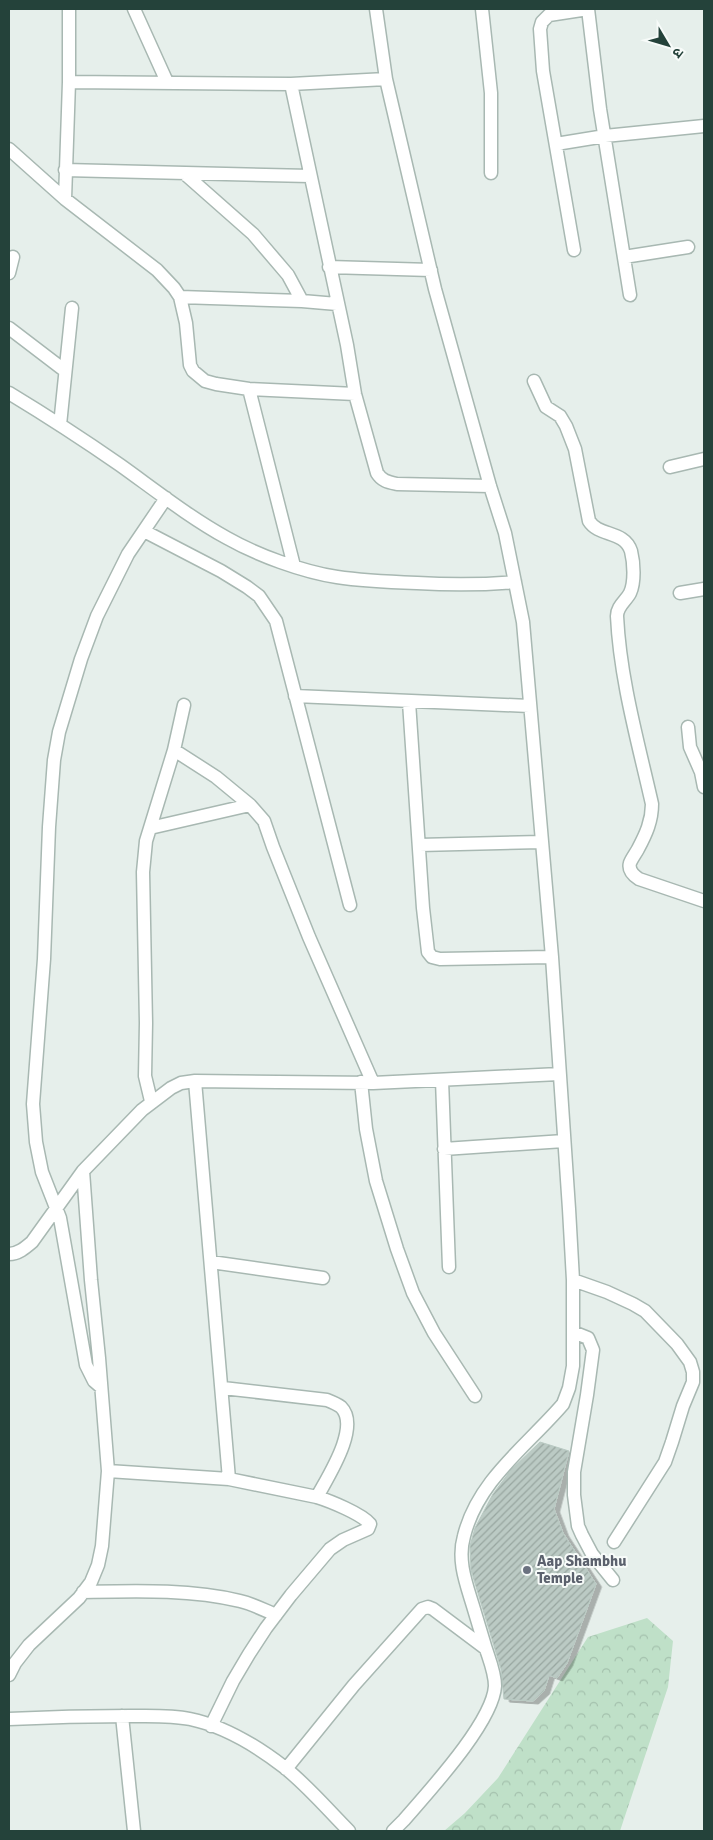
<svg xmlns="http://www.w3.org/2000/svg" width="713" height="1840" font-family="Signika,'Noto Sans Devanagari',sans-serif">
  <style>
    .forest { fill: url(#forest-crowns) }
    .building { fill: url(#building-hatch); stroke: #b8c9c2; filter: url(#shadow) }
    .lines { fill: none; stroke-linecap: round; stroke-linejoin: round }
    .street-casing { stroke: #a8b8b2; stroke-width: 15 }
    .street { stroke: #fff; stroke-width: 12 }
    .worship-dot { fill: #6b7280; stroke: #f7fbf9; stroke-width: 2 }
    .labels { text-anchor: middle; dominant-baseline: central; stroke-width: 4; stroke-linejoin: round; paint-order: stroke }
    .worship-label { font-size: 15px; font-weight: bold; fill: #5b616d; stroke: #f7fbf9; text-anchor: start }
  </style>
  <defs>
    <pattern id="forest-crowns" width="20" height="18" patternUnits="userSpaceOnUse" patternTransform="scale(1.25)"><rect width="20" height="18" fill="#bfe0c8"/><path d="M2 6a3 3 0 1 1 6 0M12 15a3 3 0 1 1 6 0" fill="none" stroke="#a4c1ad"/></pattern>
    <pattern id="building-hatch" width="6" height="6" patternUnits="userSpaceOnUse" patternTransform="scale(1.25)"><rect width="6" height="6" fill="#bbcac4"/><path d="M-1 1l2-2M0 6l6-6M5 7l2-2" fill="none" stroke="#98a6a0"/></pattern>
    <filter id="shadow"><feDropShadow dx="5.5" dy="3" stdDeviation="0" flood-color="#0004"/></filter>
  </defs>
  <rect width="100%" height="100%" fill="#e6efeb"/>
  <path class="forest" d="M647,1618L673,1641L668,1687L620,1831H444L465,1813L498,1778L588,1637Z"/>
  <path class="building" d="M540,1442L569,1451L554,1509L563,1533L596,1584L567,1663L557,1678L549,1675L544,1691L533,1701L504,1699L501,1669L471,1570L470,1546L475,1528L493,1494L511,1470Z"/>
  <g class="lines">
    <defs>
      <path id="street" d="M134,9L167,82
        M376,9L386,79L435,289L490,486L505,533L523,622L552,957L569,1209L573,1280V1366L569,1388L563,1404C527,1446 478,1480 464,1536C457,1560 466,1583 473,1606C477,1619 481,1633 485,1646C489,1659 495,1672 495,1686C493,1722 429,1791 404,1820L393,1831
        M482,9L491,93V173
        M588,9L600,109L630,295
        M69,82L291,84L386,79
        M291,84L347,345L355,394L377,473C382,481 388,482 397,484L490,486
        M556,144L605,136L704,126
        M9,149L65,199L157,270L174,288L180,297L186,323L190,365L193,371L205,381L216,384L249,389L355,394
        M65,170L310,176
        M185,174L253,234L288,275L302,301
        M65,199L69,82V9
        M574,250L543,71L540,29L542,22L549,15L588,9
        M624,257L688,247
        M329,267L431,270
        M9,273L13,257
        M180,297L302,301L337,304
        M9,328L64,370
        M534,381L546,407L560,416L566,426L575,449L589,521C599,537 624,530 631,551C634,563 635,582 630,593C626,601 617,606 617,616C620,679 638,742 652,804C652,821 646,834 638,849C636,853 632,858 630,863C628,870 633,875 639,879L704,901
        M249,389L294,566
        M9,393C47,416 84,440 120,465C155,490 189,517 227,538C257,555 303,572 337,577C363,581 390,582 417,583C450,585 482,585 515,582
        M60,425L72,308
        M670,467L704,459
        M144,531L221,571L247,587L259,596L276,621L350,905
        M680,593L704,589
        M295,696L529,706
        M409,702L423,908L428,952L432,957L440,959L552,957
        M688,727L690,747L701,772L704,787
        M174,750L216,777L250,805L264,821L273,847L309,937L373,1083
        M150,828L250,805
        M419,845L541,842
        M442,1080L449,1267
        M195,1081L229,1479
        M361,1082L366,1129L376,1181L397,1249L413,1293L434,1333L475,1396
        M151,1101L145,1076L146,1023L143,872L146,841L174,750L184,705
        M444,1149L564,1141
        M9,1254C18,1254 25,1248 32,1242L83,1171L142,1110L171,1088L181,1083L195,1081L373,1083L559,1074
        M211,1262L323,1278
        M573,1280L607,1292L633,1304L645,1311L677,1344L690,1362L693,1372V1382L683,1406L672,1442L665,1462L614,1542
        M573,1332L588,1338L593,1350L587,1395L574,1472V1495L578,1526L582,1535L592,1554L613,1580
        M101,1387L94,1381L86,1365L60,1218L42,1172L36,1142L33,1104L44,959L49,827L54,760L59,732L81,659L97,616L128,554L166,498
        M223,1388L327,1400C332,1402 337,1404 341,1407C361,1427 327,1478 317,1497
        M108,1471L229,1479L317,1497C330,1501 362,1514 370,1524L368,1529L343,1540L330,1549L291,1595L266,1628L249,1654L233,1681L211,1726
        M83,1592C135,1591 190,1589 240,1601C253,1604 264,1610 276,1615
        M9,1675L15,1663L29,1645L79,1598L91,1582L98,1565L102,1546L108,1471L99,1358L91,1280L83,1171
        M122,1716L134,1831
        M9,1719C49,1717 89,1716 130,1716C150,1716 171,1715 190,1719C224,1726 258,1747 284,1767C308,1786 328,1810 349,1831
        M286,1769L354,1685L422,1609L428,1607L433,1609L485,1648"/>
    </defs>
    <use href="#street" class="street-casing"/>
    <use href="#street" class="street"/>
  </g>
  <circle class="worship-dot" cx="527" cy="1570" r="5"/>
  <g class="labels">
    <g class="worship-label">
      <text x="537" y="1561">Aap Shambhu<tspan x="537" dy="17">Temple</tspan></text>
    </g>
  </g>
  <rect width="713" height="1840" fill="none" stroke="#24423a" stroke-width="20"/>
  <g transform="translate(668 45) rotate(128)" stroke="#f7fbf9" stroke-width="4" paint-order="stroke">
  <path d="M0-4L9 19L0 12L-9 19Z" fill="#24423a"/>
  <text y="-8" font-size="14" font-weight="bold" text-anchor="middle" fill="#24423a">उ</text>
  </g>
</svg>
